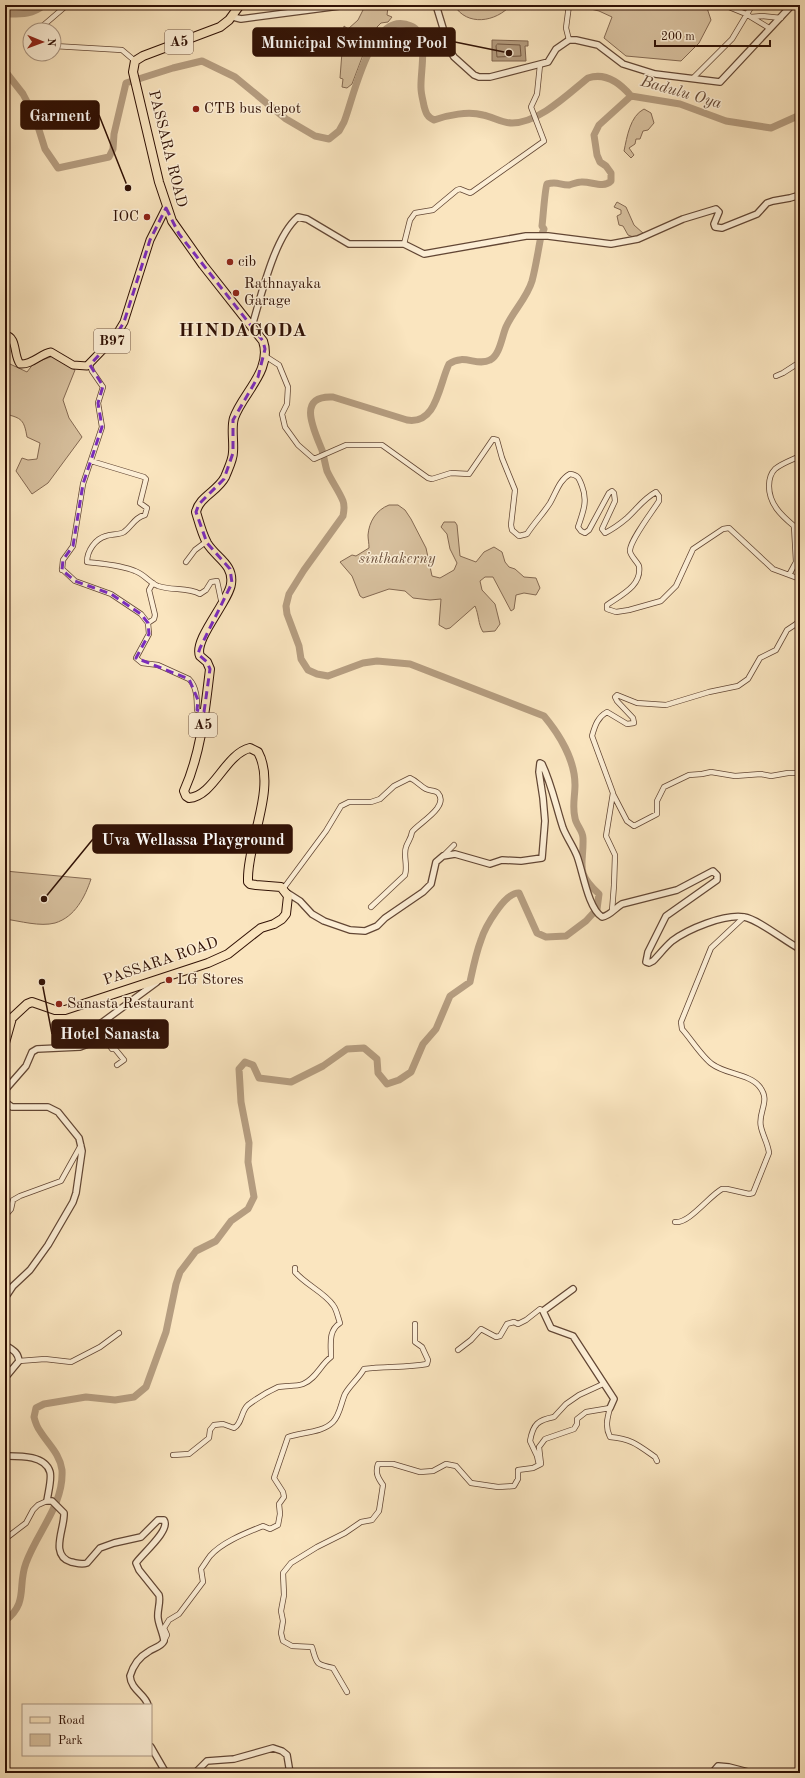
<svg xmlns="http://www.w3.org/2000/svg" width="805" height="1778" font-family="'Old Standard TT',serif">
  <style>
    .green { fill: #d8c19f; stroke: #846952 }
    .water { fill: #b59d80; stroke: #80654f }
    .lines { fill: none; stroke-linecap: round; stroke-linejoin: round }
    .shore { stroke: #725742; stroke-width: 1 }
    .river { stroke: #b59d80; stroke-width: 7 }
    .minor-casing { stroke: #624634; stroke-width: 6 }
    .tertiary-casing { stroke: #624634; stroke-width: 8 }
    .primary-casing { stroke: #301105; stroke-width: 9 }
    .trunk-casing { stroke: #301105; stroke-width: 10 }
    .minor { stroke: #fceed5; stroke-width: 4.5 }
    .tertiary { stroke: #fceed5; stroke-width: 5.5 }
    .primary { stroke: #fae5bf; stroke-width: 7 }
    .trunk { stroke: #fae5bf; stroke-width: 8 }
    .marked { fill: none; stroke: #7b2cbf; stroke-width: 3; stroke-dasharray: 8 5; stroke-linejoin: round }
    .poi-dot { fill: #8f2418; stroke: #fceed5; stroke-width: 1.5 }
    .labels { text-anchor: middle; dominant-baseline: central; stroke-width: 3; stroke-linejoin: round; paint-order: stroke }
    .shield { fill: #fceed5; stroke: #6d5343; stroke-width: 1 }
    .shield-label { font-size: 14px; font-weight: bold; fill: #301105 }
    .poi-label { font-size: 15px; fill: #301105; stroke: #fceed5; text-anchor: start }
    .street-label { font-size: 15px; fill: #301105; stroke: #fceed5 }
    .park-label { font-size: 15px; font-style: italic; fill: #6b4f3b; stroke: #fceed5 }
    .water-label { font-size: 16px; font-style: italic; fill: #654936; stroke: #fceed5 }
    .district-label { font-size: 19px; font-weight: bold; letter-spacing: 1px; fill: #301105; stroke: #fceed5 }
    .leader { fill: none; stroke: #301105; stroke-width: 1.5 }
    .callout-dot { fill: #301105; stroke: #fceed5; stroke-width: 1.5 }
    .callout { fill: #301105; stroke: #301105; stroke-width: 1.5 }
    .callout-label { font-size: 16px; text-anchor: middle; font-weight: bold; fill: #fff }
  </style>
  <rect width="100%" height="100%" fill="#fae5bf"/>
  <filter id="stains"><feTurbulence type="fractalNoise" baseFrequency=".005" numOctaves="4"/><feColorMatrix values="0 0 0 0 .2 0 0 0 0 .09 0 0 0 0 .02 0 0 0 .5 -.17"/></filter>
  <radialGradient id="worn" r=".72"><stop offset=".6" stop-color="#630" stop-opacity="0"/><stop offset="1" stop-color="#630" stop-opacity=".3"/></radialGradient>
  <path class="green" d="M370,5H386L388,7L387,15L392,17L388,22L381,23L377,27V38H373L363,55L352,84L347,88L342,87L343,79L340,78L344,26L348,29L358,20L365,6Z
    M454,5H511C496,22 467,27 454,5Z
    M574,5H706L711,20L699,43L681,61L626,56L604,38L612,17L599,11Z
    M644,109L651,113L654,123L648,130L643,131L640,139H636L635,144L629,148L634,155L631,158L624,151C627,137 630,116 644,109Z
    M617,202L626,207L634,225L644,234L636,238L628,235L623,226L619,225L617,216L621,214V210L614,207Z
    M53,356L75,370L63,400L69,418L82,437L48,483L32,494L16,471L22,458L28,460L37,459L40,443L27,437C24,420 22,418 5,414V366L10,364L27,372L34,363Z
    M389,505H398L405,510L411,519L426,548L432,576L440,578L454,570L457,563L450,549L447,534L441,527L444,522H455L457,525L460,556L476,562L484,552L494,547L502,552L505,562L509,567L515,569L524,577L536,578L540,588L536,595L524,593L516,595L514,609L511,611L493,577H485L480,581L482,590L495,604L500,624L495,631L483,632C478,624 479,615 475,606L450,628L446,629L439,625L441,599L430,600L413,598L405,591L389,589L363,598L360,596L352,576L340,562L352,555L356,556L369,548C369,543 368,539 368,535C369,522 376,510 389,505Z
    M5,871L91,879C85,897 75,917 55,923C40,927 20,921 5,919Z"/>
  <path class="water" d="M492,40L528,41V46H525L526,61H492Z"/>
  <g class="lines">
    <path class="shore" d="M498,44L520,45L521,56L497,57L496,46Z"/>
    <path class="river" d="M5,14C20,14 32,15 44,5
      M5,71L23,94L35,117L45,149L58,168L109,157L113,149L114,134L126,83L173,68L202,61L235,77L286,119L315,136L329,139L339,131L344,122C354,97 371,8 411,26C430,34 420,71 421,88C421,94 423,100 424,106C426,113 427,117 434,120C448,115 468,111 483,115C493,117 502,123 512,123C539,123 568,94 588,78C606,72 620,83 631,96L680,104L726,121L771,128L800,115
      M5,1621C29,1602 17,1587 26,1563C37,1532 64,1505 62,1470C60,1454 48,1444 40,1431C37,1427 35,1421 34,1417L36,1408L44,1404L86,1397L115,1400L134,1397L146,1387L166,1332L176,1284L180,1272L196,1251L216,1241L231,1221L248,1209L254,1197L248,1162L249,1143L241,1102L239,1069L245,1062L253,1065L259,1078L291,1082L323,1066L347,1049L364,1048L377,1059L378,1073L387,1084L399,1080L411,1072L423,1044L436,1029L450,996L470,982C473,968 476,953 481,940C485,927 505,892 519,893L537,933L546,937L566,936L586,921L597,909L599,894C574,871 584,866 583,838C583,831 576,825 575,818C572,807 575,796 575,785C575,760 559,734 544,716L410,664L377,661L363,663L328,676L317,674L308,670L301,659L299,646L287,614L286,606L289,594L304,570L343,516C344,511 345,506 343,501C339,491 332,482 327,471C325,464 324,457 322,450C314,430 296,395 333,397L407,420C437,425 439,384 449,364C464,353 477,367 490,360C500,355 502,336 506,327C513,311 527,298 532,281C536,266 538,251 541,236L544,229L542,226C543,218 545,188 547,184C558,181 559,185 569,185C573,184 577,182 581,182C591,181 603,189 611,181V173L606,166L600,162L597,155L594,135L599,125L631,96"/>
    <defs>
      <path id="minor" d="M724,5L746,14L769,28
        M751,17L762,16L781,18
        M38,30L67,5
        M569,40L566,28L569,5
        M54,46L122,50L135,61
        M693,78L732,39L750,9V5
        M404,244L410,220L415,213L433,210L457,190L460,189L470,193L472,192L544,141L531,107L537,94L540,65
        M265,356L279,365L288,387L287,404L282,414L285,427L298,445L314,459L346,445H382L428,478L432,479L451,473L469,474L493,439L497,440L502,458L515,490L511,525L512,530L519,536L527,534C534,523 543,514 550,503C556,493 559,480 570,474C578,475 579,478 582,486C588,501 583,512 578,527L581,531L585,533L589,530L609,493L612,491L614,493L615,501L602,529L605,533C613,529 620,524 627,518C637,509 643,499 656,492L659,496V501C652,512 631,539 630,550C629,555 637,561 639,566C642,586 621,595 607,605V609L616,612L629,610L661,601L676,586L693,549L723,529L729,528L773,569L800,579
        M776,376L783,373L800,362
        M91,461L144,477L146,479L140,503L147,508L145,515C135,517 132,526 124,532C119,535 111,534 106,536C95,539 87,551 87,562C103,564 121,565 135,571C144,574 150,583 158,586C173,591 187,587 200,594L206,590L211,582L217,581L221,600L224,602
        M186,562L195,550L207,541
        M62,569L75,581L111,594L141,614L148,623L149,634L136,658L142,663L158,665L189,679C197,687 197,699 197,710L204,712
        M62,570L63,560L73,546L83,484L102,427L98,403L103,387L92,371L90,365
        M789,575L796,562L794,526C781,515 769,504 769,486C769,479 770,474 775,469C782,463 792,460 800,456
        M148,623L154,619L155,615L149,590L153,583
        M613,794L627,821L634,826L657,814V801L664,787L689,775L702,774L711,772L735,776L761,774L771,776L788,773H800
        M443,856L454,845
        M283,889L326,831L341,806L349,802H371L380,799L394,786L410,778C417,781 420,786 426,789C429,791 435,790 438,793C450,807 417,824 412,832C411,839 408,841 406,847C403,855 408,866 405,875L371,907
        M612,911L614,885L615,855L606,836L613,793L592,736C595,725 598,717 607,712L627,724L634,723L633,718L617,701L615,697L617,695L637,703L666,705L709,692L738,686L748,679L760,658L776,650L787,630L796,624L800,619
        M104,1038L112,1049H115L124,1060L117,1065
        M5,1216L11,1209L13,1200L20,1196L61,1181L81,1145
        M675,1222C689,1224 709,1196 722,1189H727L749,1194L753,1193L769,1153C768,1144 763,1136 761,1127C757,1112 772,1101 759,1086C749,1074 725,1074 712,1064C702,1057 691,1039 682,1029L681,1022L711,948L744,917
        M458,1350L471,1340L481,1329L496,1337L500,1336L507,1324L514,1322L518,1324L526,1320L540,1309L543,1311
        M19,1361L45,1359L71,1362L100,1347L119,1333
        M173,1455L189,1454L209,1438L210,1430L214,1425L223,1424L234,1428C242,1424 241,1411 248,1405C256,1399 269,1391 278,1387C286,1385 295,1387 303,1384C316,1379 321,1364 331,1357C331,1344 328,1331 340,1323C338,1318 337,1310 333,1305C324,1292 306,1285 295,1272V1268
        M539,1465L537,1456L530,1441C533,1424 538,1420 554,1417L566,1404L579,1395L603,1384
        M5,1539L26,1523L33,1510L38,1505L47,1501
        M164,1641L167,1635L164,1628L169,1620L179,1614L203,1582L201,1569C204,1565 207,1560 210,1556C222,1542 246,1533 263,1526L270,1529L278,1525L280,1514L279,1504L284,1497L283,1492L274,1478L288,1437C302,1432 322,1433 333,1422C340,1415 341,1403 345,1394C350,1385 359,1378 364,1369C385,1366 406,1368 427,1364L428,1360L422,1347L415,1342V1324
        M347,1692L333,1668C315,1664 317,1664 312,1647L292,1646L283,1641L281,1633L283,1621L281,1611L284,1595L283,1573L291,1563L317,1547L345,1533L361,1522L372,1520L379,1511L383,1485C378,1478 375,1473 378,1464H393L420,1472L433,1471L446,1464L456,1466L471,1483L498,1487L514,1486L518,1479V1470L533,1468L541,1464L539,1447L545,1439L574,1429L577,1424V1419L586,1412L610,1408C607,1419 605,1427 610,1437C632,1439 638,1445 655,1457L657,1461"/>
      <path id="tertiary" d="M436,5L450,51L454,57L474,75L479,77H490L548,62L556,49L569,40H576L598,45L623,64L655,74L720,82L792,5
        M233,17L241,19L347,5
        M252,326C261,297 274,237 298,217L307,219L349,244H404L424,254L526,236H548L611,244L638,239L683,219L716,209L719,212L714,224L715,227L722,228L757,214L767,203L773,201L790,198L800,195
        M286,892L300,901L312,914L324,921L350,930L365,931L377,926L385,918L423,892L431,884L436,862L443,856L455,854L490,864L502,860L521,861L542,858L545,821L543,798L539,772L540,763L542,764C552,785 556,807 563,828C567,838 573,846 577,856C583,872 588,908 602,917C610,916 615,908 622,904L677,890L713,871L717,875V880L666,916L648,952L646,962L649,963L653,961C659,955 665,947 672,941C688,929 724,914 744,917C758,919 786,942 800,949
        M5,1090L26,1066L32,1052L37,1049L80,1047L91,1043L95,1037L100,1024L157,982
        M5,1102L12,1107H48L58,1112L79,1138L82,1151L76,1193L73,1202L48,1245L30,1270L13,1286L5,1298
        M573,1289L543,1311L551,1328L573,1336L614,1399L610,1408
        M5,1345C13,1350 18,1352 19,1361L5,1378
        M5,1456C19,1456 45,1455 50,1472C52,1479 48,1493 47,1501H52L64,1513C65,1528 49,1555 71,1562C77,1563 81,1565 87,1563L100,1548L114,1543L141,1537L158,1520H164C171,1530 142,1554 136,1563L139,1570L159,1595C161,1602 157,1610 158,1618C159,1626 163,1633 164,1641C161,1647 153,1648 148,1652C139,1657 133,1666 130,1676C131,1690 145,1694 148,1705
        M151,1747L166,1773
        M195,1773L207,1761L234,1759L273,1748L282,1751L287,1755L290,1773
        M712,1773L718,1766L729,1767L752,1773"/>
      <path id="primary" d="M5,335C18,337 13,355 20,364C32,365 40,354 51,352L73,365L87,366L115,337L124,322L150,240L166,208"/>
      <path id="trunk" d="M5,1043L12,1018L27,1004L32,1002L55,1010H65L208,963L228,954L261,928L274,924L282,919L286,914L288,896L281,887L256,885L250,884L248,882V878C248,840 277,787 258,752L250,748C225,754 214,796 189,798L186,796L184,791C201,753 205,711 210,669L207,662L200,656C193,640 229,601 231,584C234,564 216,558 207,543C202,534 199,522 196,512C199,497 218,491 225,477C228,469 233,460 233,452C234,441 231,428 234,418C242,394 273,370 263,341L203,265L172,221L159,182L133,72L135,61L143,56L220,27L229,20L240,5"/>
    </defs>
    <use href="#minor" class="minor-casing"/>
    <use href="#tertiary" class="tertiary-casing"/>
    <use href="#primary" class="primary-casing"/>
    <use href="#trunk" class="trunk-casing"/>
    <use href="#minor" class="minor"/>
    <use href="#tertiary" class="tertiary"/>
    <use href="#primary" class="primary"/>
    <use href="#trunk" class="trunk"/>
  </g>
  <path class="marked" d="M166,208L179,234L263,341L265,349L258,377L233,420V453L224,479L199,504L196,512L207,543L230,569L232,583L200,648L198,654L207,662L210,669L204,712L197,710L198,700L189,679L136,658L149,634L148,623L141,614L111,594L75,581L62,570L63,560L73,546L83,484L102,427L98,403L103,386L90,365L115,337L124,322L150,240Z"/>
  <g class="poi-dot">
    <circle cx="196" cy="109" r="4"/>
    <circle cx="147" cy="217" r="4"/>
    <circle cx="230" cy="262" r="4"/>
    <circle cx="236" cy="293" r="4"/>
    <circle cx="169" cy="980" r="4"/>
    <circle cx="59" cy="1004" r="4"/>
  </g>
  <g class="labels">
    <g class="shield">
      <rect x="165" y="30" width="28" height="24" rx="3"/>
      <rect x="94" y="329" width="36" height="24" rx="3"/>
      <rect x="189" y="713" width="28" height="24" rx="3"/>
    </g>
    <g class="shield-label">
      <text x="179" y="42">A5</text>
      <text x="112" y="341">B97</text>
      <text x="203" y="725">A5</text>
    </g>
    <g class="poi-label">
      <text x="204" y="109">CTB bus depot</text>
      <text x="139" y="217" text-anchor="end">IOC</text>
      <text x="238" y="262">cib</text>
      <text x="244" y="284">Rathnayaka<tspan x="244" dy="17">Garage</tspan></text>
      <text x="177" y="980">LG Stores</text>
      <text x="67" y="1004">Sanasta Restaurant</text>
    </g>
    <g class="street-label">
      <text transform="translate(167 149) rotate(76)">PASSARA ROAD</text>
      <text transform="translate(161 962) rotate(-19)">PASSARA ROAD</text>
    </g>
    <g class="park-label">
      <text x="397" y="559">sinthakerny</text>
    </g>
    <g class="water-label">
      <text transform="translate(681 93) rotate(16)">Badulu Oya</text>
    </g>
    <g class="district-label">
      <text x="243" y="331">HINDAGODA</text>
    </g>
  </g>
  <path class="leader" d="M509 53L455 42M128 188L99 115M44 899L93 839M42 982L52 1034"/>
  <g class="callout-dot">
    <circle cx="509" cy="53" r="4"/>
    <circle cx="128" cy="188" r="4"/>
    <circle cx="44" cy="899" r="4"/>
    <circle cx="42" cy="982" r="4"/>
  </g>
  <g class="callout">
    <rect x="253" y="28" width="202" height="28" rx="4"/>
    <rect x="21" y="101" width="78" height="28" rx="4"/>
    <rect x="93" y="825" width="199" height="28" rx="4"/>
    <rect x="52" y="1020" width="116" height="28" rx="4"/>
  </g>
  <g class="callout-label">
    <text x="354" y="48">Municipal Swimming Pool</text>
    <text x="60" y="121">Garment</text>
    <text x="193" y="845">Uva Wellassa Playground</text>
    <text x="110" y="1039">Hotel Sanasta</text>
  </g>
  <rect width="805" height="1778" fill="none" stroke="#fae5bf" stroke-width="20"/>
  <rect x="6" y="6" width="793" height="1766" fill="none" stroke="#301105" stroke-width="2"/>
  <rect x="10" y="10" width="785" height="1758" fill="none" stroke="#301105"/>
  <rect x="22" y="1704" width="130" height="52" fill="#fceed5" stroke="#aa9682"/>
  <rect x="30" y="1717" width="20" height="6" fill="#fae5bf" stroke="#aa9682"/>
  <text x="58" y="1724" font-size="12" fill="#301105">Road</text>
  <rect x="30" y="1734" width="20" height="12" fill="#d8c19f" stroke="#aa9682"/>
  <text x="58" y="1744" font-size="12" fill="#301105">Park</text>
  <g transform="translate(42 42) rotate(91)"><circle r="19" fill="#fceed5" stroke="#aa9682"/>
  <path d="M0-3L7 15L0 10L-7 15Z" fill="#8f2418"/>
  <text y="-6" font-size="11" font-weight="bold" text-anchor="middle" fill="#301105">N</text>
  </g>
  <path d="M655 40v6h115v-6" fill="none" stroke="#301105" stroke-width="2"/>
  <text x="661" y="40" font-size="12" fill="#301105" stroke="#fceed5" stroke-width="3" paint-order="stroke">200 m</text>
  <rect width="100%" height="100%" filter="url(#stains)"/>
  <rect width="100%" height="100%" fill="url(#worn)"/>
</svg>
